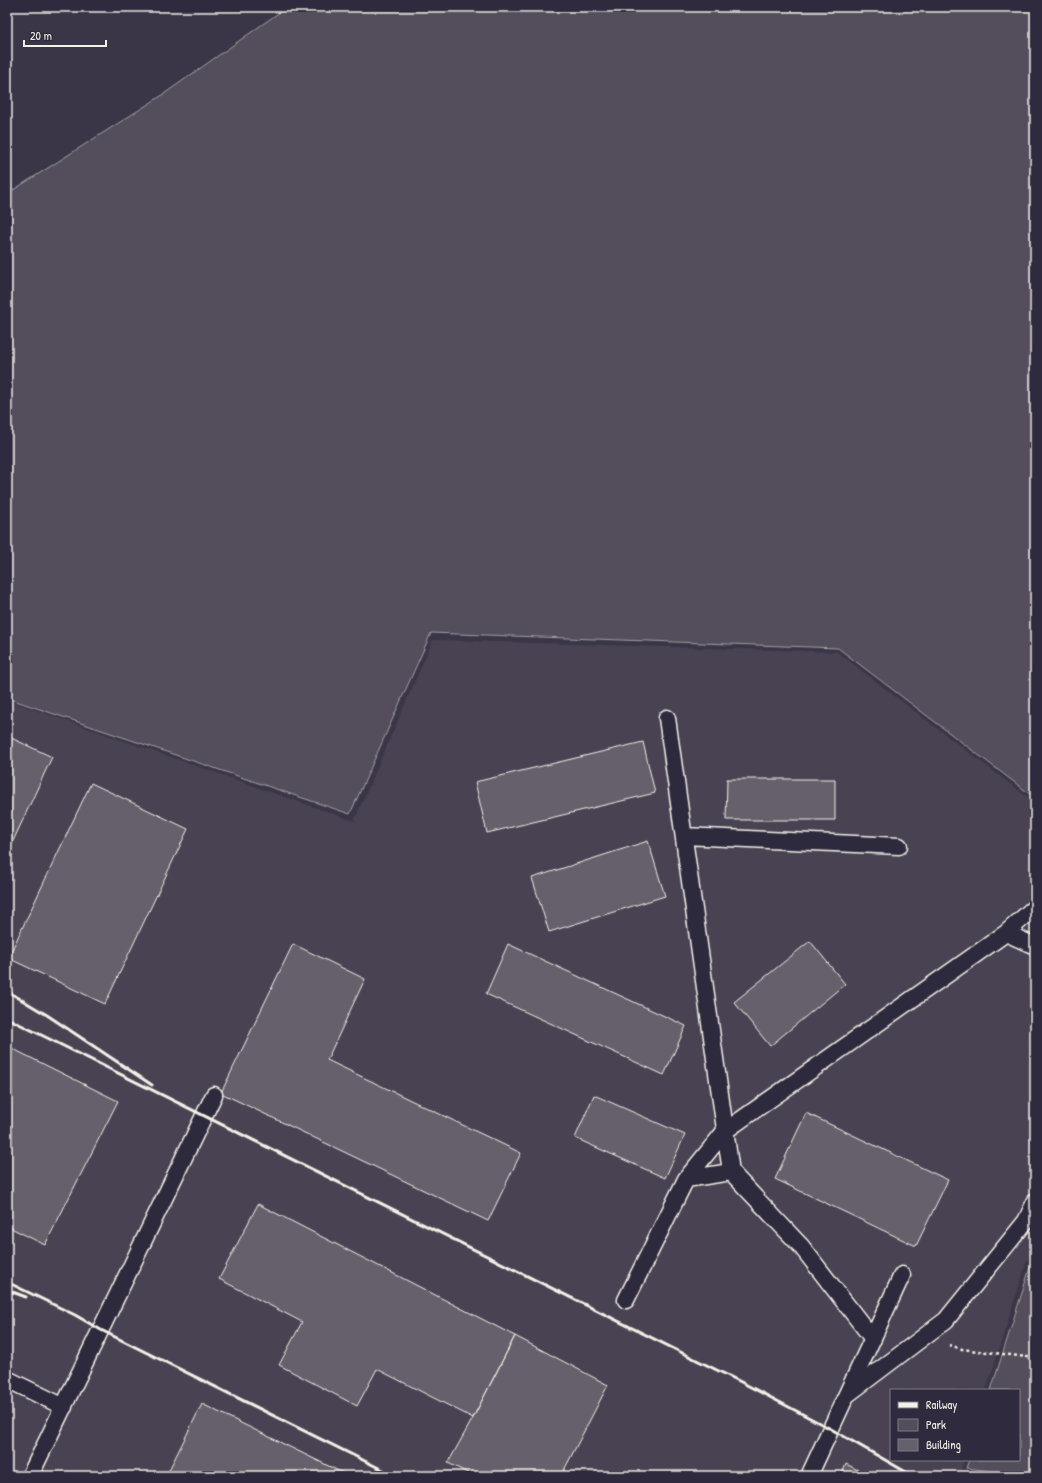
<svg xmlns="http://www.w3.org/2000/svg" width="1042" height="1483" font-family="'Patrick Hand',sans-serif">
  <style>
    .built { fill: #484352 }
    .green { fill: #534e5c; stroke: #a4a0a2 }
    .building { fill: #65616c; stroke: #f4f1e8 }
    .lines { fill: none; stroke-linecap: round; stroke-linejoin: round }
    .lane-casing { stroke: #f4f1e8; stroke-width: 19 }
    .path { stroke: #f4f1e8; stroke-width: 2.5; stroke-dasharray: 3 3; stroke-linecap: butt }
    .lane { stroke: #2f2a3d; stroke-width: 16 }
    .rail { stroke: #f4f1e8; stroke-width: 3 }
  </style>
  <rect width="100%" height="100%" fill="#3b3647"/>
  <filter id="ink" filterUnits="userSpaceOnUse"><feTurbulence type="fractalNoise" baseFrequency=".025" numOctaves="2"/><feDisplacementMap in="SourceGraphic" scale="8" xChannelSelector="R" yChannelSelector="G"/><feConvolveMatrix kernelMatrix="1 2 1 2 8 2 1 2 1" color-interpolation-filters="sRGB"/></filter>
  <g filter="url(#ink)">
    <path class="built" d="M433,640L837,652L1035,803V1235L986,1390H891V1460H964L961,1471L999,1476H7V700L354,821Z"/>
    <path class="green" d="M287,7H1035V798L838,648L431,633L350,814L7,698V194L161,96Z
      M1035,1252V1476L966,1468L969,1460H1019V1390H991Z"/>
    <path class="building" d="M7,736L52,757L7,854Z
      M643,742L655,793L487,833L475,782Z
      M727,779H835V820H726Z
      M91,783L188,829L105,1004L8,958Z
      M648,841L665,896L549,932L532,878Z
      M810,941L845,984L770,1046L734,1002Z
      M293,944L365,979L327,1060L521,1153L488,1221L221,1093Z
      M508,944L686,1026L664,1075L486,994Z
      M7,1046L118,1101L45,1245L7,1226Z
      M594,1095L685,1135L665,1178L575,1138Z
      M806,1113L948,1180L916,1246L775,1179Z
      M258,1204L515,1336L473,1418L377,1369L357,1406L279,1365L302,1322L219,1279Z
      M515,1336L608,1385L561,1476H474L448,1463L473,1418Z
      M202,1404L349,1476H166Z
      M846,1464L870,1476H841Z"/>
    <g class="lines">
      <defs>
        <path id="lane" d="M667,718L731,1172L801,1246L873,1339
          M684,836L899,846
          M1006,933L1035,946
          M686,1179L725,1131L1006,933L1035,907
          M626,1300L686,1179L731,1172
          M7,1379L64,1407
          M848,1394L946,1320L1026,1221L1035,1202
          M30,1476L214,1095
          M809,1476L902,1275"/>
      </defs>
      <use href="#lane" class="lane-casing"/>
      <path class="path" d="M949,1345L962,1349L1035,1358"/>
      <use href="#lane" class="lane"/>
      <path class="rail" d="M7,991L47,1015L152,1085
        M7,1018L741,1382L831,1429L913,1476
        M7,1282L75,1315L101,1330L395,1476
        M7,1290L26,1297"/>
    </g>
  </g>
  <rect width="1042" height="1483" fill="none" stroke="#2f2a3d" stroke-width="24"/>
  <rect x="12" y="12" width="1018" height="1459" fill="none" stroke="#f4f1e8" stroke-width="1.5" filter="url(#ink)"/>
  <rect x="890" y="1389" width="130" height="72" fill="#2f2a3d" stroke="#7e7a81"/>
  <rect x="898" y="1402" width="20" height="6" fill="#f4f1e8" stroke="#7e7a81"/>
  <text x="926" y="1409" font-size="12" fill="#f4f1e8">Railway</text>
  <rect x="898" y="1419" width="20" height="12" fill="#534e5c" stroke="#7e7a81"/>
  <text x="926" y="1429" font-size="12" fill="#f4f1e8">Park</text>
  <rect x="898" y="1439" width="20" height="12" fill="#65616c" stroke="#7e7a81"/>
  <text x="926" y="1449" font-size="12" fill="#f4f1e8">Building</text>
  <path d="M24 40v6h82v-6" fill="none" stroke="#f4f1e8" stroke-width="2"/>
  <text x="30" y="40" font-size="12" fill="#f4f1e8" stroke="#2f2a3d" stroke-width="3" paint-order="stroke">20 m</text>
</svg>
